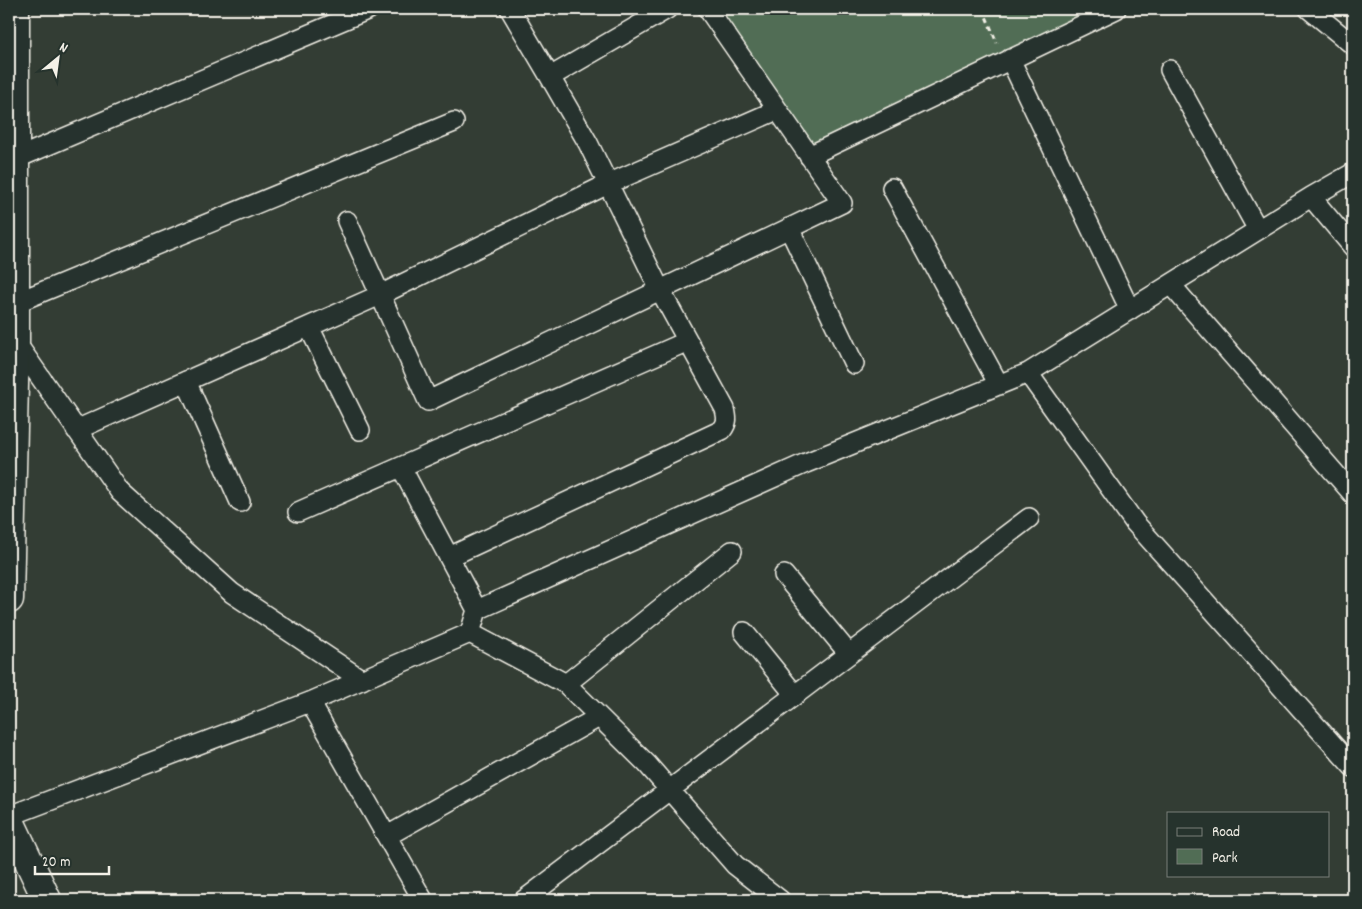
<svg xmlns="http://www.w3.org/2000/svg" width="1362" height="909" font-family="Dekko,sans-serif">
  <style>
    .green { fill: #516d55; stroke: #a2af9e }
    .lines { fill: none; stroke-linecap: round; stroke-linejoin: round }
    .minor-casing { stroke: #f4f1e8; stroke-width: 22 }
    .secondary-casing { stroke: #f4f1e8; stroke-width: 31 }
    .path { stroke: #f4f1e8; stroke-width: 3; stroke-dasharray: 5 4; stroke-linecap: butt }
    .minor { stroke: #26332d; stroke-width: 19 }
    .secondary { stroke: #26332d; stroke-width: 28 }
  </style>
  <rect width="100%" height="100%" fill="#333d34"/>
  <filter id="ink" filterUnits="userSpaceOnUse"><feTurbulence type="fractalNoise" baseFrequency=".02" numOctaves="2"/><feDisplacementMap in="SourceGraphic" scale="10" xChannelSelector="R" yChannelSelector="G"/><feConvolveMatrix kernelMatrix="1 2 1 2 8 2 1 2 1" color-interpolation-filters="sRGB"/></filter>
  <g filter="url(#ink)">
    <path class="green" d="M708,9H1116L809,156Z"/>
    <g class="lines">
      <defs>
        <path id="minor" d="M1309,9L1353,45
          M1010,59L1130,310
          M1170,70L1258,230
          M550,77L667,9
          M809,156L1116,9
          M15,159L369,9
          M892,188L999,385
          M1311,197L1353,247
          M347,221L428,401L842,203L708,9
          M789,228L854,364
          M1171,285L1353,494
          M15,303L454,122
          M309,327L360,430
          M15,341L120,492L232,593L362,680
          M1028,373L1135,523L1353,767
          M186,381L240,502
          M76,430L380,295L608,184L777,110
          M401,467L477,610
          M298,512L688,341
          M449,557L722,430C728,422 727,418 725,409L660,290L588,143L550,77L510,9
          M784,575L849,654
          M744,632L795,695
          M470,633L566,684L647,764L735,865L780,900
          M566,684L732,551
          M310,702L423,900
          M9,816L310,702L470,633L477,610L806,463L1028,373L1311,197L1353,173
          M387,836L599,717
          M524,900L1029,518"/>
        <path id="secondary" d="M9,599L15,341V9
          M9,819L47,900"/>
      </defs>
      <use href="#minor" class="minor-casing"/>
      <use href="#secondary" class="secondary-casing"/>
      <path class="path" d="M983,9L997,43"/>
      <use href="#minor" class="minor"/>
      <use href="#secondary" class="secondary"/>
    </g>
  </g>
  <rect width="1362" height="909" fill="none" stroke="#26332d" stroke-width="30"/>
  <rect x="15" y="15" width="1332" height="879" fill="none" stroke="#f4f1e8" stroke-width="2" filter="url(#ink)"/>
  <rect x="1167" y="812" width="162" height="65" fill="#26332d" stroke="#787f78"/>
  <rect x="1177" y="828" width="25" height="8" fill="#26332d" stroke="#787f78"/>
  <text x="1212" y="836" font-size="15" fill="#f4f1e8">Road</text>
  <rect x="1177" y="849" width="25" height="15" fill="#516d55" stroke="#787f78"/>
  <text x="1212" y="862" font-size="15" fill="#f4f1e8">Park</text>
  <g transform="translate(58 58) rotate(29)" stroke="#26332d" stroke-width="4" paint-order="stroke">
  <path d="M0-4L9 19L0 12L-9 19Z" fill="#f4f1e8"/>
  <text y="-8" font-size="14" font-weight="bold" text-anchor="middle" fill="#f4f1e8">N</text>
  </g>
  <path d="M35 866v8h74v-8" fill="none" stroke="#f4f1e8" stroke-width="2.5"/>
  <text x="42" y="866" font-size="15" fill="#f4f1e8" stroke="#26332d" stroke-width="4" paint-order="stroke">20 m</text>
</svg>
